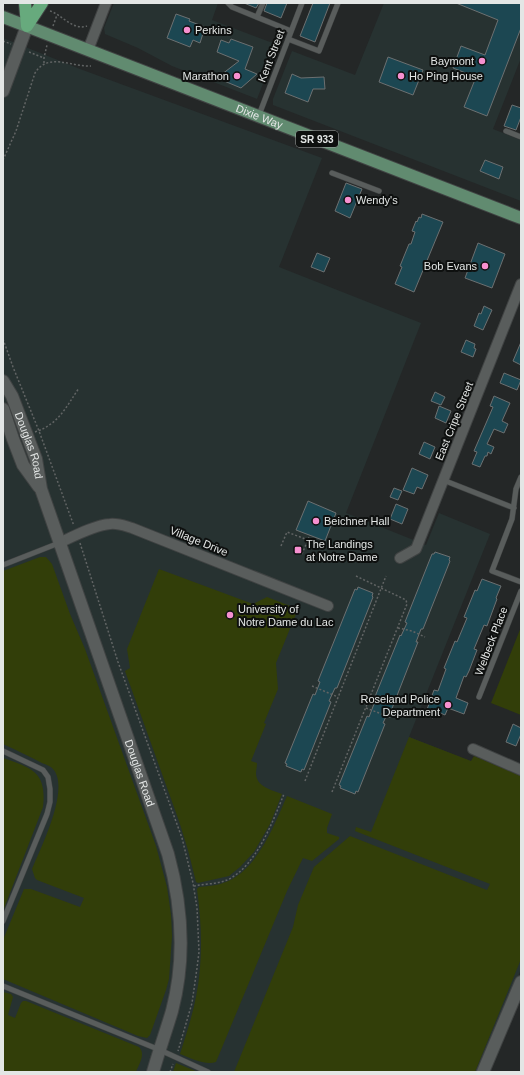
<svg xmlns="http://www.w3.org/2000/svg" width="524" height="1075" font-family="Arial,sans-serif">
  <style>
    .built { fill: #273231 }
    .green { fill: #323e09 }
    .building { fill: #1c4752; stroke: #6c7071 }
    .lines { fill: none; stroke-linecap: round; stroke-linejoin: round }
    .service-casing { stroke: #404343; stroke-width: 6 }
    .minor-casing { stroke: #404343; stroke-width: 12 }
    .tertiary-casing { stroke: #404343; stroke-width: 14 }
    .primary-casing { stroke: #404343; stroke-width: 14 }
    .motorway-casing { stroke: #404343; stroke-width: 14 }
    .path { stroke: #616464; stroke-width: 1.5; stroke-dasharray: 2 2; stroke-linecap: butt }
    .service { stroke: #595d5c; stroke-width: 5 }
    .minor { stroke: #595d5c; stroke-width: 10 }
    .tertiary { stroke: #595d5c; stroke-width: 12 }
    .primary { stroke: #618b70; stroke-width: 12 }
    .motorway { stroke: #67aa7d; stroke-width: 12 }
    .poi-dot { fill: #f690d0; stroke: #0e100f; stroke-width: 1.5 }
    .labels { text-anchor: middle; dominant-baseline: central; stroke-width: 4; stroke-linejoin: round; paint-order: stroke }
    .shield { fill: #0e100f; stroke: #a3a6a5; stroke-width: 1 }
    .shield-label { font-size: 10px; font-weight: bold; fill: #e3e6e5 }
    .poi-label { font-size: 11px; fill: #e3e6e5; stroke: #0e100f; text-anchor: start }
    .street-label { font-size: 11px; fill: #e3e6e5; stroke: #0e100f }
  </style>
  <rect width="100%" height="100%" fill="#242727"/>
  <path class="built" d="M114,3H218L212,20L278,45L257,99L172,66L138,48L105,34L104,28Z
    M384,3H521V58L493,129L521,140V201L273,105V99L292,51L355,75Z
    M3,38L80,69L322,158L279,267L421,323L346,513L426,545L439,513L490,534L409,737L521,781V969L479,1072H3Z"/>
  <path class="green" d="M40,557H46L52,564L70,614L85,649L156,846L167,887L171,915L172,936L169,979L166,990L150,1035L147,1038L138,1036L3,979V940L24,889H31L80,907L84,898L37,880L35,878L32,869C40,849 72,786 52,768C50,766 45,764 42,763C29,756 16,750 3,744V571Z
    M159,569L253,604L267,597L298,609L276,663L278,689L264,723L266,724L251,761L257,763C257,767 256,770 256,773C256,787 272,790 282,794L270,824L254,852L240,867L229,876L198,883L196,882L188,850L179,821L125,671L130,668L127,649Z
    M521,627V715L491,703Z
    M409,737L471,761L474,756L521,776V959L475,1072H234L293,927L298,905L314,867L350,836L487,890L490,884L355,831L356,827L371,832Z
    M3,758C32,768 47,772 43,807L3,911Z
    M287,796L332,814L327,828V833L339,837V839L312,861L303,858L287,891L216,1062C206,1066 190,1058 180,1054C186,1035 192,1017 196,997C203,962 202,925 197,889L199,887C207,886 216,886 223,883C257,872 274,825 287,796Z
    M3,992L11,994L13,997L8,1015L15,1018L21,1003L23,1001H26L139,1047C146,1054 139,1064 136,1072H3Z
    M176,1063L198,1072H173Z"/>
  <path class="building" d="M244,3H259L256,8Z
    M267,3H287L281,18L264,11Z
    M313,3H330L315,42L300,36Z
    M456,3H521V28L487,116L464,107L476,77L453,68L461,46L485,55L498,20Z
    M176,14L190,19L189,21L205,27L200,43L193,40L190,47L167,38Z
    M231,39L253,47L245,69L257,74L241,88L217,78L239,61L217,52L221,40L229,43Z
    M388,57L423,70L413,95L379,82Z
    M292,74L301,78L324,77L325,89H313L308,102L285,93Z
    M512,105L521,108V117L516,130L504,126Z
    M485,160L503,167L499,179L480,171Z
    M346,183L362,189L350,218L335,211Z
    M422,214L443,222L414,292L395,284L402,267L400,266L409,244H411L415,232L412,231L416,221L417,222L419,217L421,218Z
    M478,243L505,254L492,288L465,278Z
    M317,253L330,258L324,272L311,267Z
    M484,306L492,310L483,330L474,326L479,313L481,314Z
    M466,340L475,344L474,348L476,349L473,357L461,352Z
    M521,342V365L513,361Z
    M504,373L521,380L517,390L500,383Z
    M435,392L445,397L441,405L431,401Z
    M494,396L510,403L502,421L508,424L504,433L494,429L487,444L494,447L491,454L488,452L487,456H485L480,467L472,464L477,452L474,451L493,407L490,406Z
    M439,406L451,411L446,423L435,418Z
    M424,442L435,447L430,459L419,454Z
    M412,468L428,475L422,489L417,487L414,494L403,490Z
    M394,488L402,491L398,500L390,497Z
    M308,501L336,513L325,541L296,530Z
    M396,504L408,509L402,524L390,519Z
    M435,552L450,557L449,560L450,561L423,629H421L416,642H418L391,711L389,710L383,723L385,724L358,792L356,791L355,794L340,788L341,786L339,785L367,716L369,717L374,704H372L400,635L401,636L407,623L405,622L432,554H434Z
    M482,579L501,586L496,598L497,599L487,626L484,625L474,649L477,650L469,671L466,677L464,676L456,698L468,703L464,714L448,708L445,715L436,711L433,718L425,715L434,690L438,691L446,669L444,668L455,641L457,642L467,618L464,617L475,590L477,591Z
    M358,587L373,593L372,596L373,597L337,688H335L329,701L331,702L304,770L302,769L301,772L286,766L287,764L285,763L313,694L315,695L320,682L318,681L355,589L357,590Z
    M513,724L521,728V734L516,746L506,742Z"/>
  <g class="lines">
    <defs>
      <path id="service" d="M228,3L232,7L291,31
        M257,17L263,3
        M288,39L319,51L338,3
        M259,115L302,3
        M506,131L521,137
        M332,173L379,191
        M521,477L516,489L512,519L492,571L521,582
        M443,480L514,508
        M3,565L59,543
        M479,697L521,591
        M3,751L43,770L48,777L50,789V802L47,814L3,921
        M3,986L160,1050L208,1072"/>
      <path id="minor" d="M88,50L106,3
        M59,543C74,536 95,525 110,524C118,523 125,526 132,528L328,606
        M400,558L416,549L521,284
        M473,749L521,770"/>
      <g id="tertiary">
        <path d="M3,91L27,26"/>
        <path id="s1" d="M3,381L12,396L36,459L41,489L168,854C182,905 186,958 172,1011C166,1031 159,1051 153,1072"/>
        <path d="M3,409L13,439L23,465L39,487"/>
        <path d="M483,1072L521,982"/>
      </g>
      <g id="primary">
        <path id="s2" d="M3,17L521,218"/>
      </g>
      <path id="motorway" d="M25,3L27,26
        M27,26L42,3"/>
    </defs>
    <use href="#service" class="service-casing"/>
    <use href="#minor" class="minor-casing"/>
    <use href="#tertiary" class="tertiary-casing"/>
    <use href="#primary" class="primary-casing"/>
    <use href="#motorway" class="motorway-casing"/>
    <path class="path" d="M50,11C61,14 73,31 87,26
      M53,26L57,15
      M3,41L11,44
      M29,52L44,58
      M44,63V58L47,45
      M3,160L16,131L35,73C48,52 71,67 91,66
      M3,339L13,367L39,431L74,526
      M35,432C59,424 66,407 79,388
      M80,543L118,662L182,838L193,883L197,908L199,952L197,968L192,1003L178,1051
      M281,546L287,532L308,540
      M302,554L310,535
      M398,628L412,631L425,637
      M312,686L338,697
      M366,708L392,718
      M305,781L386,576
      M332,792L407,604L406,600L356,576
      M194,886C204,884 217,884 227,880C256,867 273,821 284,794
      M170,1072L173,1064"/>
    <use href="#service" class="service"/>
    <use href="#minor" class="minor"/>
    <use href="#tertiary" class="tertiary"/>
    <use href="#primary" class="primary"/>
    <use href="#motorway" class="motorway"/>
  </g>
  <g class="poi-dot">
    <circle cx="187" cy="30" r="4"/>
    <circle cx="482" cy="61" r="4"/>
    <circle cx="237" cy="76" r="4"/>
    <circle cx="401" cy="76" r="4"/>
    <circle cx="348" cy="200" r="4"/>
    <circle cx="485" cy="266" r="4"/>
    <circle cx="316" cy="521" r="4"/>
    <rect x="294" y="546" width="8" height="8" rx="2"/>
    <circle cx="230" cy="615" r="4"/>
    <circle cx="448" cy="705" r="4"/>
  </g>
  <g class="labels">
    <rect class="shield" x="296" y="131" width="42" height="16" rx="3"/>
    <g class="shield-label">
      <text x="317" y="139">SR 933</text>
    </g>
    <g class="poi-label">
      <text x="195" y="30">Perkins</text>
      <text x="474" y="61" text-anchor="end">Baymont</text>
      <text x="229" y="76" text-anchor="end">Marathon</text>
      <text x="409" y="76">Ho Ping House</text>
      <text x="356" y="200">Wendy's</text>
      <text x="477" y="266" text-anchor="end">Bob Evans</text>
      <text x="324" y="521">Beichner Hall</text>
      <text x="306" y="544">The Landings<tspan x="306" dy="13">at Notre Dame</tspan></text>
      <text x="238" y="609">University of<tspan x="238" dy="13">Notre Dame du Lac</tspan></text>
      <text x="440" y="699" text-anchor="end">Roseland Police<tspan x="440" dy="13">Department</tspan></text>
    </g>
    <g class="street-label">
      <text transform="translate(271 56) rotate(-69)">Kent Street</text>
      <text stroke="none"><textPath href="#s2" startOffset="275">Dixie Way</textPath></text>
      <text transform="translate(454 421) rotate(-68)">East Cripe Street</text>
      <text stroke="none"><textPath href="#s1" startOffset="70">Douglas Road</textPath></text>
      <text transform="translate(199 541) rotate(22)">Village Drive</text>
      <text transform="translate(491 641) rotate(-69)">Welbeck Place</text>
      <text stroke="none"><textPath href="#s1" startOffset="416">Douglas Road</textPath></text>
    </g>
  </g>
  <rect width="524" height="1075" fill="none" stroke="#e3e6e5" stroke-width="8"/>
</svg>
